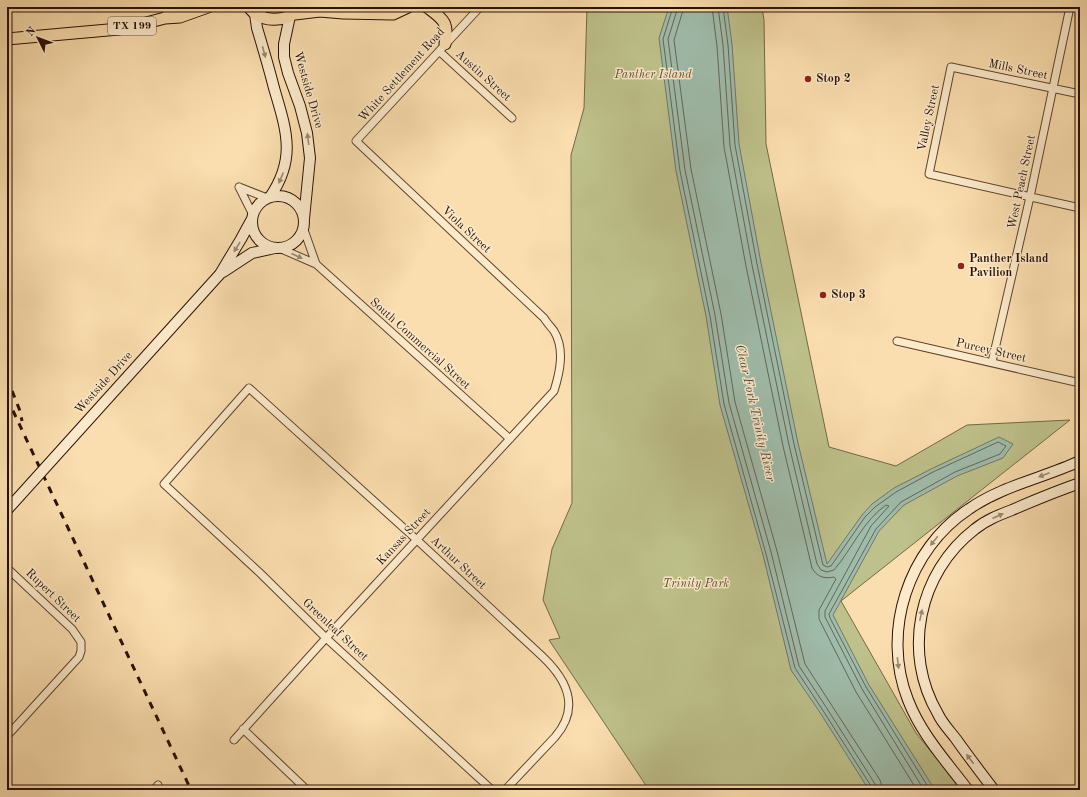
<svg xmlns="http://www.w3.org/2000/svg" width="1087" height="797" font-family="'Old Standard TT',serif">
  <style>
    .green { fill: #bec18b; stroke: #746847 }
    .water { fill: #9fbcab; stroke: #707768 }
    .lines { fill: none; stroke-linecap: round; stroke-linejoin: round }
    .shore { stroke: #646657; stroke-width: 1 }
    .minor-casing { stroke: #5e442e; stroke-width: 9 }
    .secondary-casing { stroke: #291003; stroke-width: 12 }
    .primary-casing { stroke: #291003; stroke-width: 13 }
    .minor { stroke: #fceacb; stroke-width: 7 }
    .secondary { stroke: #fceacb; stroke-width: 10 }
    .primary { stroke: #fbdeaf; stroke-width: 11 }
    .rail { stroke: #291003; stroke-width: 3; stroke-dasharray: 7 7; stroke-linecap: butt }
    .secondary-bridge-casing { stroke: #291003; stroke-width: 12; stroke-linecap: butt }
    .secondary-bridge { stroke: #fceacb; stroke-width: 10 }
    .oneway { fill: #9d8871 }
    .poi-dot { fill: #8f2418; stroke: #fceacb; stroke-width: 1.5 }
    .labels { text-anchor: middle; dominant-baseline: central; stroke-width: 3; stroke-linejoin: round; paint-order: stroke }
    .shield { fill: #fceacb; stroke: #68513f; stroke-width: 1 }
    .shield-label { font-size: 11px; font-weight: bold; fill: #291003 }
    .street-label { font-size: 12px; fill: #291003; stroke: #fceacb }
    .park-label { font-size: 12px; font-style: italic; fill: #5d4e33; stroke: #fceacb }
    .poi-label { font-size: 12px; font-weight: bold; fill: #291003; stroke: #fceacb; text-anchor: start }
    .water-label { font-size: 13px; font-style: italic; fill: #524c3e; stroke: #fceacb }
  </style>
  <rect width="100%" height="100%" fill="#fbdeaf"/>
  <filter id="stains"><feTurbulence type="fractalNoise" baseFrequency=".005" numOctaves="4"/><feColorMatrix values="0 0 0 0 .2 0 0 0 0 .09 0 0 0 0 .02 0 0 0 .5 -.17"/></filter>
  <radialGradient id="worn" r=".72"><stop offset=".6" stop-color="#630" stop-opacity="0"/><stop offset="1" stop-color="#630" stop-opacity=".3"/></radialGradient>
  <path class="green" d="M587,7H762L764,20L766,144L829,447L896,466L967,425L1070,420L841,601L916,733L962,790H649L549,640L560,638L543,600L552,549L572,503L571,155L584,108Z"/>
  <path class="water" d="M669,7H727L732,44L739,144L761,263L798,443L827,564L862,515L872,504L894,488L931,469L999,437L1013,444L1003,458L957,476L904,505L879,531L833,615L869,685L935,790H869L819,711L791,670L763,555L720,405L706,316L676,171L659,38Z"/>
  <g class="lines">
    <path class="shore" d="M673,7L663,39L680,171L710,316L724,404L766,554L795,668L822,709L871,786L872,790
      M678,7L668,39L685,170L715,315L729,403L771,552L799,666L826,707L875,784L877,790
      M684,7L674,40L691,169L721,314L735,402L777,551L805,664L880,780L883,790
      M712,7L717,46L724,147L746,266L783,446L812,568C817,577 824,579 834,577L836,579L819,610V619L856,692L917,790
      M718,7L723,45L730,146L752,265L789,445L817,564L821,570L827,572L834,570C852,549 863,521 886,505L889,506L871,526L825,611V617L862,689L924,790
      M723,7L728,45L735,145L757,264L794,444L823,565L827,567L831,566L865,517L875,507L896,492L933,472L998,442L1006,446L1000,454L955,472L901,502L876,529L829,614L830,618L866,687L930,790"/>
    <defs>
      <path id="minor" d="M439,51L512,118
        M1080,94L951,67L929,174L1080,208
        M239,187L253,215
        M239,187L267,198
        M303,227L316,264
        M279,248L316,264L510,439
        M897,341L1080,383
        M992,362L1030,197L1070,7
        M7,568L72,629L81,642V651L79,657L7,736
        M243,729L307,790
        M234,740L326,638L554,391C560,372 565,349 554,331C551,327 547,323 544,318L356,141L480,7
        M154,790L158,785
        M492,790L326,638L260,573L164,484L249,388L417,540L543,657C568,681 580,708 555,737L505,790"/>
      <path id="secondary" d="M255,14L257,28C263,48 269,68 274,88C286,129 297,158 270,197
        M290,16L284,44V57L288,73L300,106L307,133L310,158L304,219
        M252 222a26 26 0 1 1 52 0a26 26 0 1 1-52 0Z
        M223,272L252,253L275,248
        M220,274L241,239L252,219
        M968,790C946,761 921,734 908,700C881,632 908,549 969,509C1002,486 1043,478 1080,461
        M994,790C981,773 968,756 956,739C950,731 942,723 938,714C902,653 918,573 975,529C986,520 999,515 1012,510C1035,500 1057,491 1080,483"/>
      <path id="primary" d="M249,7C260,23 286,23 299,9
        M427,7C443,19 449,22 445,44
        M295,14L320,11L343,13L393,14L408,7
        M165,18L178,7
        M7,39L119,29L146,23L165,18L180,17L208,7"/>
    </defs>
    <use href="#minor" class="minor-casing"/>
    <use href="#secondary" class="secondary-casing"/>
    <use href="#primary" class="primary-casing"/>
    <use href="#minor" class="minor"/>
    <use href="#secondary" class="secondary"/>
    <use href="#primary" class="primary"/>
    <path class="rail" d="M7,378L20,411L22,421
      M7,398L191,790"/>
    <defs>
      <path id="secondary-bridge" d="M7,510L220,274"/>
    </defs>
    <use href="#secondary-bridge" class="secondary-bridge-casing"/>
    <use href="#secondary-bridge" class="secondary-bridge"/>
  </g>
  <defs><path id="oneway-solid" d="M-6-.8H1V-3.2L6.5 0L1 3.2V.8H-6Z"/></defs>
  <g class="oneway">
    <use href="#oneway-solid" transform="translate(264 52) rotate(75)"/>
    <use href="#oneway-solid" transform="translate(308 139) rotate(-97)"/>
    <use href="#oneway-solid" transform="translate(281 178) rotate(113)"/>
    <use href="#oneway-solid" transform="translate(237 247) rotate(122)"/>
    <use href="#oneway-solid" transform="translate(297 256) rotate(24)"/>
    <use href="#oneway-solid" transform="translate(1044 475) rotate(159)"/>
    <use href="#oneway-solid" transform="translate(998 516) rotate(-24)"/>
    <use href="#oneway-solid" transform="translate(934 541) rotate(129)"/>
    <use href="#oneway-solid" transform="translate(921 615) rotate(-78)"/>
    <use href="#oneway-solid" transform="translate(898 663) rotate(83)"/>
    <use href="#oneway-solid" transform="translate(970 759) rotate(-127)"/>
  </g>
  <g class="poi-dot">
    <circle cx="808" cy="79" r="4"/>
    <circle cx="961" cy="266" r="4"/>
    <circle cx="823" cy="295" r="4"/>
  </g>
  <g class="labels">
    <rect class="shield" x="108" y="17" width="48" height="18" rx="3"/>
    <g class="shield-label">
      <text x="132" y="26">TX 199</text>
    </g>
    <g class="street-label">
      <text transform="translate(1018 70) rotate(12)">Mills Street</text>
      <text transform="translate(402 75) rotate(-48)">White Settlement Road</text>
      <text transform="translate(483 76) rotate(42)">Austin Street</text>
      <text transform="translate(308 90) rotate(74)">Westside Drive</text>
      <text transform="translate(929 118) rotate(-78)">Valley Street</text>
      <text transform="translate(1022 182) rotate(-78)">West Peach Street</text>
      <text transform="translate(466 230) rotate(43)">Viola Street</text>
      <text transform="translate(420 344) rotate(42)">South Commercial Street</text>
      <text transform="translate(991 351) rotate(13)">Purcey Street</text>
      <text transform="translate(104 383) rotate(-48)">Westside Drive</text>
      <text transform="translate(404 537) rotate(-47)">Kansas Street</text>
      <text transform="translate(458 563) rotate(43)">Arthur Street</text>
      <text transform="translate(53 596) rotate(44)">Rupert Street</text>
      <text transform="translate(335 630) rotate(43)">Greenleaf Street</text>
    </g>
    <g class="park-label">
      <text x="653" y="75">Panther Island</text>
      <text x="696" y="584">Trinity Park</text>
    </g>
    <g class="poi-label">
      <text x="816" y="79">Stop 2</text>
      <text x="969" y="259">Panther Island<tspan x="969" dy="14">Pavilion</tspan></text>
      <text x="831" y="295">Stop 3</text>
    </g>
    <g class="water-label">
      <text transform="translate(755 413) rotate(77)">Clear Fork Trinity River</text>
    </g>
  </g>
  <rect width="1087" height="797" fill="none" stroke="#fbdeaf" stroke-width="24"/>
  <rect x="8" y="8" width="1071" height="781" fill="none" stroke="#291003" stroke-width="2"/>
  <rect x="12" y="12" width="1063" height="773" fill="none" stroke="#291003"/>
  <g transform="translate(38 38) rotate(312)" stroke="#fceacb" stroke-width="3" paint-order="stroke">
  <path d="M0-3L7 15L0 10L-7 15Z" fill="#291003"/>
  <text y="-6" font-size="11" font-weight="bold" text-anchor="middle" fill="#291003">N</text>
  </g>
  <rect width="100%" height="100%" filter="url(#stains)"/>
  <rect width="100%" height="100%" fill="url(#worn)"/>
</svg>
